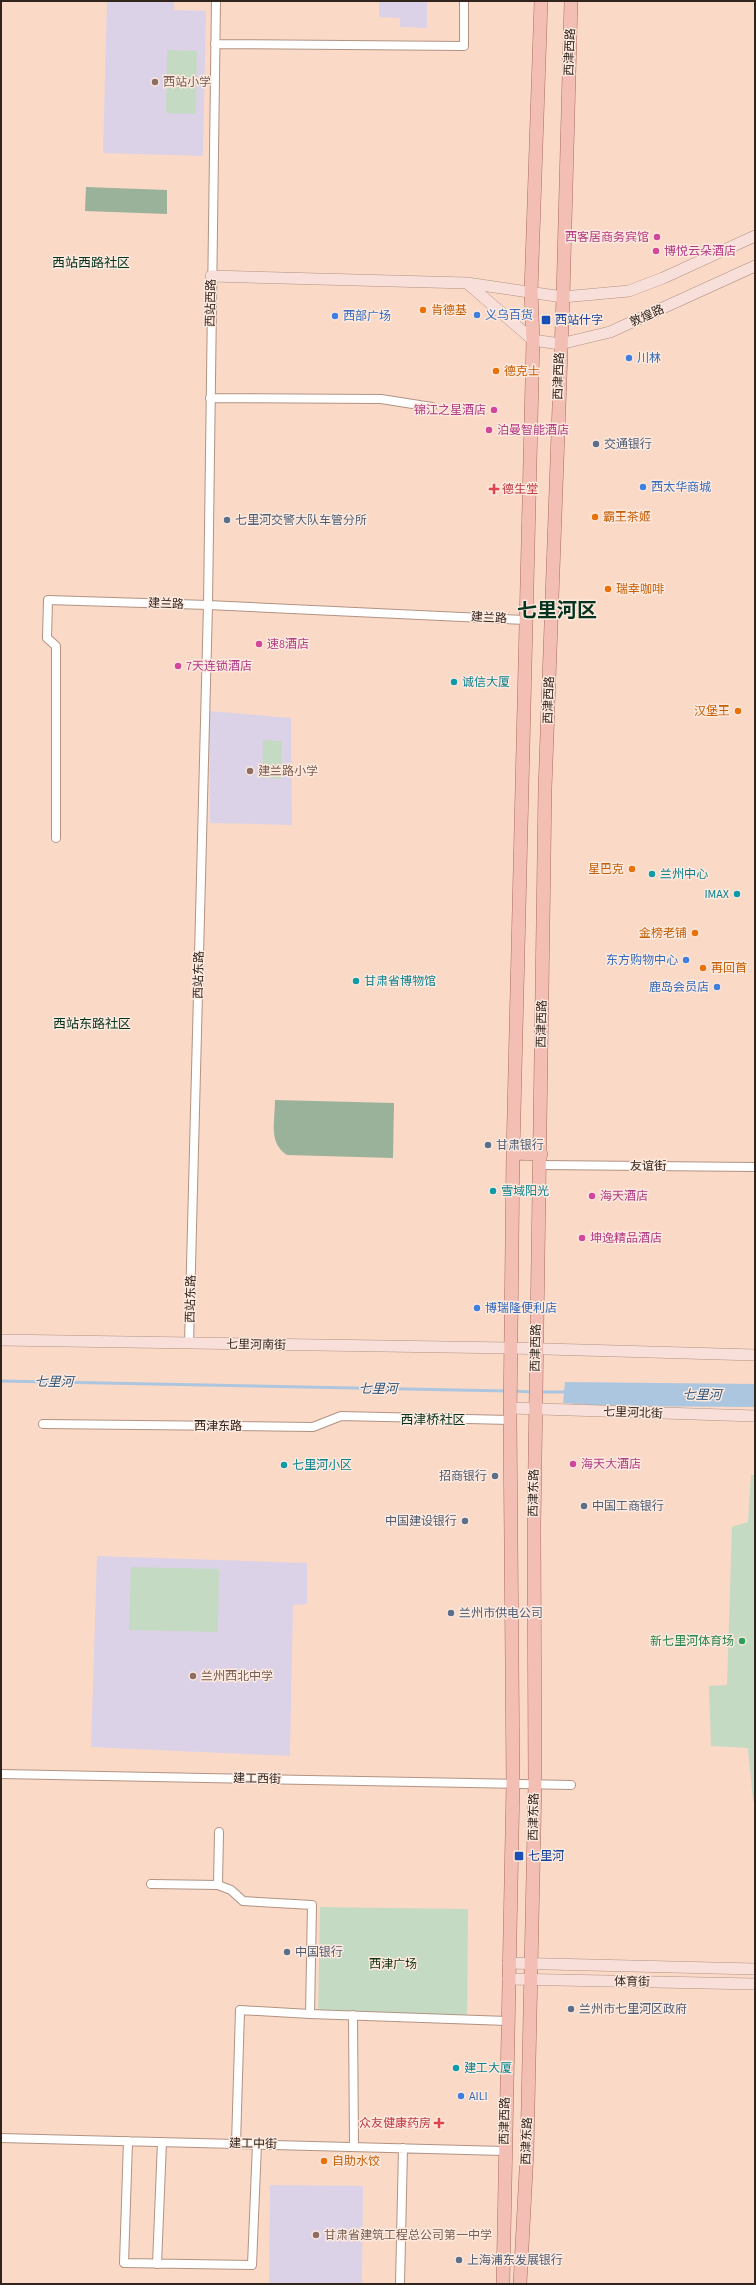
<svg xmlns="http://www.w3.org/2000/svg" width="756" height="2285" font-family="'Source Sans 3','Noto Sans SC',sans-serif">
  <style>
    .education { fill: #dcd2e7 }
    .green { fill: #c5dac3 }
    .forest { fill: #9ab299 }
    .water { fill: #adc6df }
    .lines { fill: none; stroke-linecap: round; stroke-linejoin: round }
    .stream { stroke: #adc6df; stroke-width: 3 }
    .street-casing { stroke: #b29382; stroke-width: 10 }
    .secondary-casing { stroke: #b29382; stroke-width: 12 }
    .primary-casing { stroke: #aa6d5f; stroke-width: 14 }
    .street { stroke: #fff; stroke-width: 8 }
    .secondary { stroke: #f9dfda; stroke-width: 11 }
    .primary { stroke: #f3bfb5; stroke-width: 13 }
    .education-dot { fill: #8d6e63; stroke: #fde9de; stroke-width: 1.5 }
    .hotel-dot { fill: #d1479c; stroke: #fde9de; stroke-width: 1.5 }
    .food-dot { fill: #e8710a; stroke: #fde9de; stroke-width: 1.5 }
    .shop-dot { fill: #3f7fe0; stroke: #fde9de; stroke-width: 1.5 }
    .transit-dot { fill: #1a4fb4; stroke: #fde9de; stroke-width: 1.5 }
    .service-dot { fill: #5c6f8a; stroke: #fde9de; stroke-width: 1.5 }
    .health-dot { fill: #e0444e; stroke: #fde9de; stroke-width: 1.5 }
    .culture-dot { fill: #0f9aa8; stroke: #fde9de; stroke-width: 1.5 }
    .leisure-dot { fill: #2e9e5b; stroke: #fde9de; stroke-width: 1.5 }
    .labels { text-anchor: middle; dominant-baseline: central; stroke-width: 3; stroke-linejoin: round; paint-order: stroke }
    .street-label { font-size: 12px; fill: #30241d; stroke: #fde9de }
    .education-label { font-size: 12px; fill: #785e54; stroke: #fde9de; text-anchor: start }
    .hotel-label { font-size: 12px; fill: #b23c85; stroke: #fde9de; text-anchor: start }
    .food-label { font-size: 12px; fill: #c56008; stroke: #fde9de; text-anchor: start }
    .shop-label { font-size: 12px; fill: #366cbe; stroke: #fde9de; text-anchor: start }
    .transit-label { font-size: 12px; fill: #164399; stroke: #fde9de; text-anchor: start }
    .service-label { font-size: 12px; fill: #4e5e75; stroke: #fde9de; text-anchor: start }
    .health-label { font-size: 12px; fill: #be3a42; stroke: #fde9de; text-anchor: start }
    .culture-label { font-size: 12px; fill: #0d838f; stroke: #fde9de; text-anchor: start }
    .leisure-label { font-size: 12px; fill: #27864d; stroke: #fde9de; text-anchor: end }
    .park-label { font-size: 12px; fill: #0f330f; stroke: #fde9de }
    .neighbourhood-label { font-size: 13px; fill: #043320; stroke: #fde9de }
    .water-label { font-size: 13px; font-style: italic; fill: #2f567a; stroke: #fde9de }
    .town-label { font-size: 20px; font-weight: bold; fill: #043320; stroke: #fde9de }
  </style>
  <rect width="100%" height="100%" fill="#fad9c7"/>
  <path class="education" d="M107,1H174V10L206,11L203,156L103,153Z
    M379,1H427V28L400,27V18L379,17Z
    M209,711L291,718L292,825L210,823Z
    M97,1556L307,1563V1604L293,1605L290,1756L91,1747Z
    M270,2185L363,2186L362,2284H269Z"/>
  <path class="green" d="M167,50L197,51L196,114L166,113Z
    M263,740L282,741L281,779L262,778Z
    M751,1475H755V1801H753L748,1748L711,1746L709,1686L727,1685L732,1527L748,1522Z
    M131,1567L219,1569L218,1632L129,1630Z
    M320,1907L468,1909L467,2020L318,2018Z"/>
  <path class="forest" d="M86,187L167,190V214L85,211Z
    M275,1100L394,1103L393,1158L287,1155C268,1143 275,1121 275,1100Z"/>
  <path class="water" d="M565,1382L755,1384V1407L603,1406L563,1403Z"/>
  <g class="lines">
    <path class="stream" d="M1,1381L507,1391
      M513,1391L533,1392
      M539,1392H567"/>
    <defs>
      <path id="street" d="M215,44L464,46V1
        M210,398L381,399L432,407
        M56,838V646L47,638L48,600L208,605L526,620
        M541,1165L755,1167
        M189,1344L208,605L216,1
        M43,1424L313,1427L341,1416L510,1420
        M1,1774L571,1785
        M151,1884L218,1885L231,1890L243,1901L312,1905L310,2014L240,2010L236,2144
        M218,1885L219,1832
        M310,2014L507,2021
        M353,2015L354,2147
        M1,2138L504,2151
        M128,2141L124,2263L252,2265L257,2144
        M157,2264L162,2142
        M400,2284L403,2148"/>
      <path id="secondary" d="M211,276L467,283L563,297L629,291L663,278L755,236
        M467,283L533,340L560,344L610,332L755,266
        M1,1340L511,1348L755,1355
        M510,1408L755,1416
        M508,1963L755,1969
        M508,1979L755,1984"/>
      <path id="primary" d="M513,1153L541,1154
        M503,2284L513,1784L510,1420L513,1153L533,340L531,292L541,1
        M520,2284L527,2152L535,1784L534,1527L545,789L563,297L571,1"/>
    </defs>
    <use href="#street" class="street-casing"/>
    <use href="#secondary" class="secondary-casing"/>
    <use href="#primary" class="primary-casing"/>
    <use href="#street" class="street"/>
    <use href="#secondary" class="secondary"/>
    <use href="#primary" class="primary"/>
  </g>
  <g class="education-dot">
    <circle cx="155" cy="82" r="4"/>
    <circle cx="250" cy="771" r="4"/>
    <circle cx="193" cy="1676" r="4"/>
    <circle cx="316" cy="2235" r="4"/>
  </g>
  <g class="hotel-dot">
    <circle cx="657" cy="237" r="4"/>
    <circle cx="656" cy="251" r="4"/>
    <circle cx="494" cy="410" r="4"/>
    <circle cx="489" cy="430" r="4"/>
    <circle cx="259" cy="644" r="4"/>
    <circle cx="178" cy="666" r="4"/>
    <circle cx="592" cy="1196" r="4"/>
    <circle cx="582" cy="1238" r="4"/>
    <circle cx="573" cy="1464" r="4"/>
  </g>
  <g class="food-dot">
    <circle cx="423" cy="310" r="4"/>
    <circle cx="496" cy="371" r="4"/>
    <circle cx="595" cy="517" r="4"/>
    <circle cx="608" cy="589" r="4"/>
    <circle cx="738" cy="711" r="4"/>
    <circle cx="632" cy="869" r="4"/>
    <circle cx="695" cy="933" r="4"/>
    <circle cx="703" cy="968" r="4"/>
    <circle cx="324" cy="2161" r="4"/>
  </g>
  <g class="shop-dot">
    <circle cx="477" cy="315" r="4"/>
    <circle cx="335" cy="316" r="4"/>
    <circle cx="629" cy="358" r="4"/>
    <circle cx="643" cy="487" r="4"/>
    <circle cx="686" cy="960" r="4"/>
    <circle cx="717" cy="987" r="4"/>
    <circle cx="477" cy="1308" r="4"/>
    <circle cx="461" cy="2096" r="4"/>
  </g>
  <g class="transit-dot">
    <rect x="541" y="315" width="10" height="10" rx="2"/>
    <rect x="514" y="1851" width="10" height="10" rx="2"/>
  </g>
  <g class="service-dot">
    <circle cx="596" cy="444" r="4"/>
    <circle cx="227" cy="520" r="4"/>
    <circle cx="488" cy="1145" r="4"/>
    <circle cx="495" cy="1476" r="4"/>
    <circle cx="584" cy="1506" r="4"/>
    <circle cx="465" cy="1521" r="4"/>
    <circle cx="451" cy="1613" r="4"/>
    <circle cx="287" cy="1952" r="4"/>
    <circle cx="571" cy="2009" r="4"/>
    <circle cx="459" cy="2260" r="4"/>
  </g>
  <g class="health-dot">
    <path d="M492 483h4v4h4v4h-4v4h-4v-4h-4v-4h4z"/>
    <path d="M437 2117h4v4h4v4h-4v4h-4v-4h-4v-4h4z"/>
  </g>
  <g class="culture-dot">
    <circle cx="454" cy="682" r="4"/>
    <circle cx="652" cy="874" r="4"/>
    <circle cx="737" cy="894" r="4"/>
    <circle cx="356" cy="981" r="4"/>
    <circle cx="493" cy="1191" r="4"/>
    <circle cx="284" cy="1465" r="4"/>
    <circle cx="456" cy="2068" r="4"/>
  </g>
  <circle class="leisure-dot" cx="742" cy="1641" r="4"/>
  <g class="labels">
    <g class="street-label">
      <text transform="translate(570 52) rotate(-88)">西津西路</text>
      <text transform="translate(211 303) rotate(-89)">西站西路</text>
      <text transform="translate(647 316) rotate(-24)">敦煌路</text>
      <text transform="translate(559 376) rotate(-88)">西津西路</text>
      <text transform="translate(166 604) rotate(2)">建兰路</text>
      <text transform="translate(489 618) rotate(3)">建兰路</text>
      <text transform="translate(549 700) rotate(-88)">西津西路</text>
      <text transform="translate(199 975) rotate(-89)">西站东路</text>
      <text transform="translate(542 1024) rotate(-89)">西津西路</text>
      <text x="648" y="1166">友谊街</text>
      <text transform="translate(191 1299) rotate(-89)">西站东路</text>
      <text transform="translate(256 1345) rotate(1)">七里河南街</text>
      <text transform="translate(536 1348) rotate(-89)">西津西路</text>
      <text transform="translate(633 1413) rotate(2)">七里河北街</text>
      <text x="218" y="1426">西津东路</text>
      <text transform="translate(534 1493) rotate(-89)">西津东路</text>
      <text transform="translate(257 1779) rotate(1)">建工西街</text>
      <text transform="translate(534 1817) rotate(-89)">西津东路</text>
      <text transform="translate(632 1982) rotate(1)">体育街</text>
      <text transform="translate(505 2121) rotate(-89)">西津西路</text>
      <text transform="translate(527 2141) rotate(-88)">西津东路</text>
      <text transform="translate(253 2144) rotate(1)">建工中街</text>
    </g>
    <g class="education-label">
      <text x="163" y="82">西站小学</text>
      <text x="258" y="771">建兰路小学</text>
      <text x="201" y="1676">兰州西北中学</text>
      <text x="324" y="2235">甘肃省建筑工程总公司第一中学</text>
    </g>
    <g class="hotel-label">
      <text x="649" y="237" text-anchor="end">西客居商务宾馆</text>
      <text x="664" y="251">博悦云朵酒店</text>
      <text x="486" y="410" text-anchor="end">锦江之星酒店</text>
      <text x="497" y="430">泊曼智能酒店</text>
      <text x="267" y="644">速8酒店</text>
      <text x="186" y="666">7天连锁酒店</text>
      <text x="600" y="1196">海天酒店</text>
      <text x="590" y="1238">坤逸精品酒店</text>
      <text x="581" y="1464">海天大酒店</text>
    </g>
    <g class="food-label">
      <text x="431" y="310">肯德基</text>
      <text x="504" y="371">德克士</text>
      <text x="603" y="517">霸王茶姬</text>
      <text x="616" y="589">瑞幸咖啡</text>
      <text x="730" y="711" text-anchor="end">汉堡王</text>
      <text x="624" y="869" text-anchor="end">星巴克</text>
      <text x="687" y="933" text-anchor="end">金榜老铺</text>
      <text x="711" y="968">再回首</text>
      <text x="332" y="2161">自助水饺</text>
    </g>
    <g class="shop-label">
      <text x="485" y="315">义乌百货</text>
      <text x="343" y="316">西部广场</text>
      <text x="637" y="358">川林</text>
      <text x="651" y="487">西太华商城</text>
      <text x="678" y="960" text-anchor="end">东方购物中心</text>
      <text x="709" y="987" text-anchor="end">鹿岛会员店</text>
      <text x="485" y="1308">博瑞隆便利店</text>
      <text x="469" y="2096">AILI</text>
    </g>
    <g class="transit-label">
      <text x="555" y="320">西站什字</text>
      <text x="528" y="1856">七里河</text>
    </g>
    <g class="service-label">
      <text x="604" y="444">交通银行</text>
      <text x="235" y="520">七里河交警大队车管分所</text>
      <text x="496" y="1145">甘肃银行</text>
      <text x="487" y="1476" text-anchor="end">招商银行</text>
      <text x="592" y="1506">中国工商银行</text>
      <text x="457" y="1521" text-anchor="end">中国建设银行</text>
      <text x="459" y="1613">兰州市供电公司</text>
      <text x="295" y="1952">中国银行</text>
      <text x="579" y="2009">兰州市七里河区政府</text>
      <text x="467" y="2260">上海浦东发展银行</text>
    </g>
    <g class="health-label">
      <text x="502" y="489">德生堂</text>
      <text x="431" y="2123" text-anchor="end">众友健康药房</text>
    </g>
    <g class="culture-label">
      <text x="462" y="682">诚信大厦</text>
      <text x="660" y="874">兰州中心</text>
      <text x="729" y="894" text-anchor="end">IMAX</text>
      <text x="364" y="981">甘肃省博物馆</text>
      <text x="501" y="1191">雪域阳光</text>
      <text x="292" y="1465">七里河小区</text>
      <text x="464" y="2068">建工大厦</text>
    </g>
    <g class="leisure-label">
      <text x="734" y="1641">新七里河体育场</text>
    </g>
    <g class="park-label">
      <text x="393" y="1964">西津广场</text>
    </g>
    <g class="neighbourhood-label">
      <text x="91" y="263">西站西路社区</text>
      <text x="92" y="1024">西站东路社区</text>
      <text x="433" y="1420">西津桥社区</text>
    </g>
    <g class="water-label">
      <text transform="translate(54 1382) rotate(1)">七里河</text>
      <text transform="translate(378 1389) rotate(1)">七里河</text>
      <text transform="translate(702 1395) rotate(1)">七里河</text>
    </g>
    <g class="town-label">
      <text x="557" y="611">七里河区</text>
    </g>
  </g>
  <rect width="756" height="2285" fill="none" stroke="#30241d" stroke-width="4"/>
</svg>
